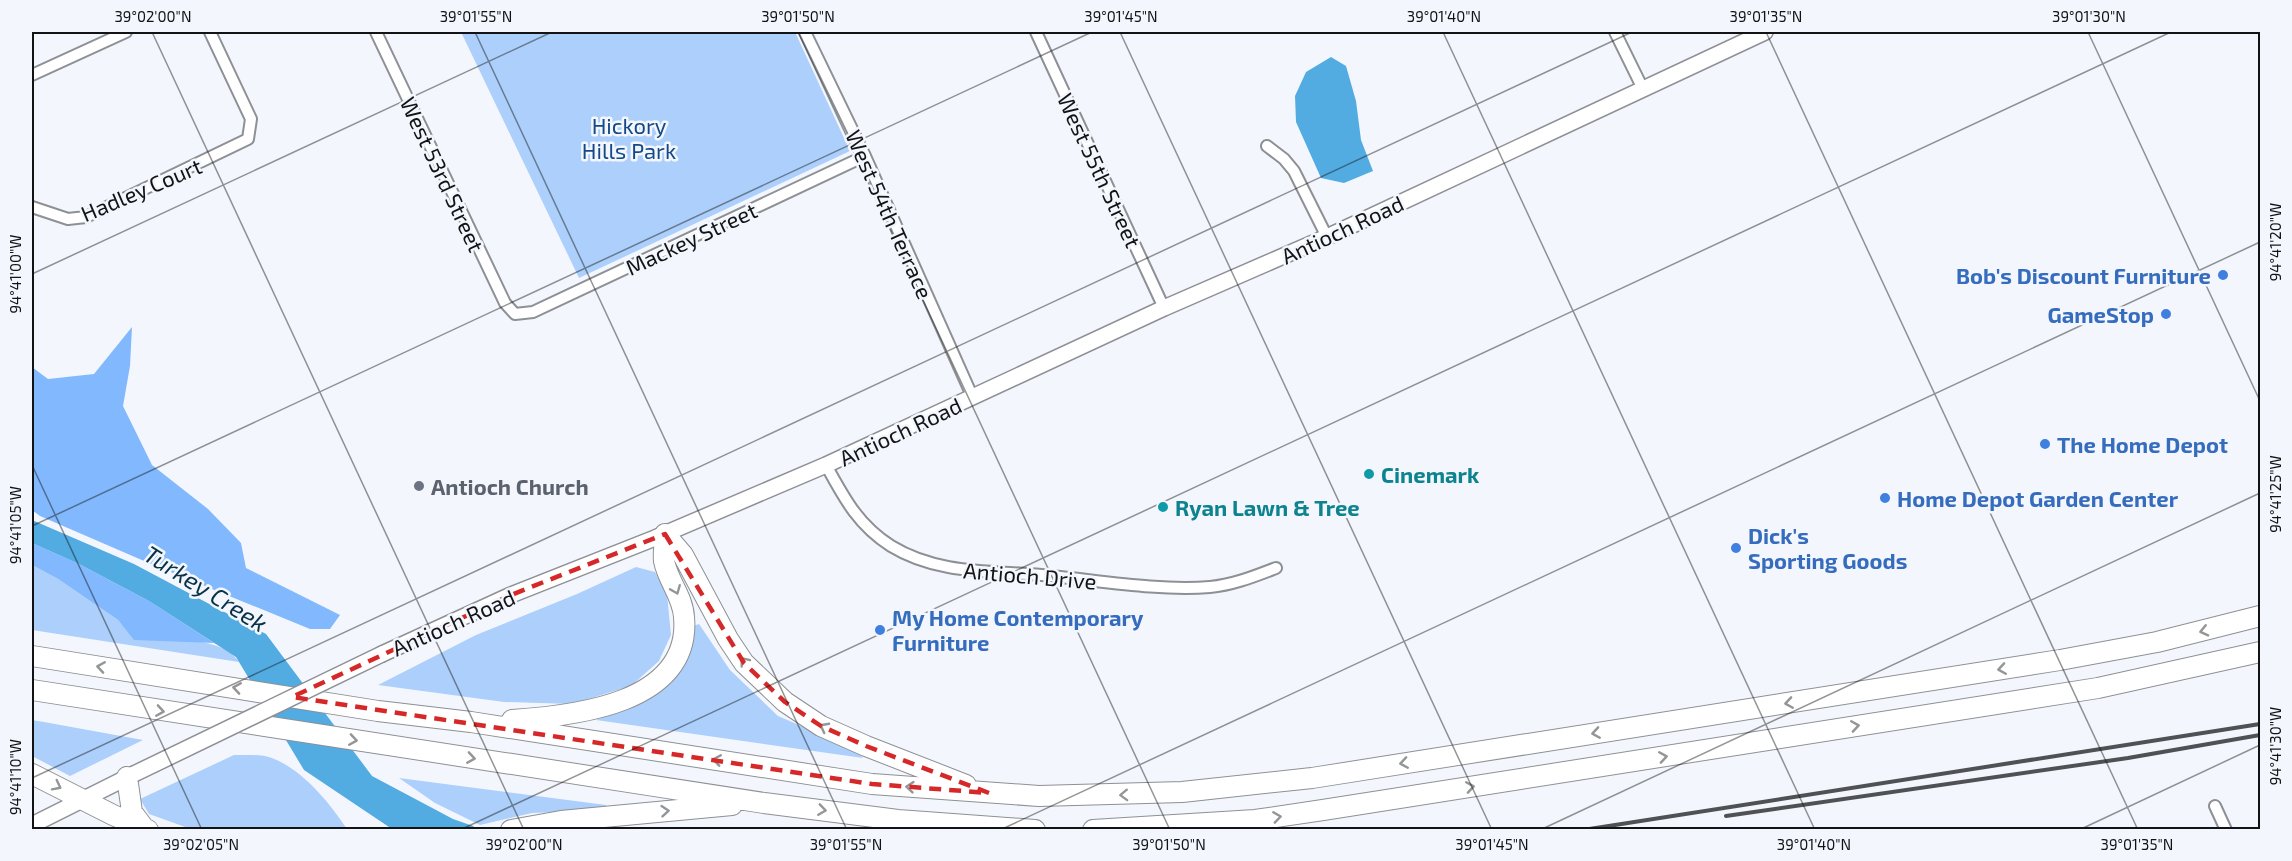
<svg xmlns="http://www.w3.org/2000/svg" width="2292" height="861" font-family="'Exo 2',sans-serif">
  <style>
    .green { fill: #adcffb }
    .forest { fill: #82b8fe }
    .water { fill: #52abe1 }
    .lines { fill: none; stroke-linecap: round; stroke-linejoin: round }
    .street-casing { stroke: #8d9095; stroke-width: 14 }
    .secondary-casing { stroke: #8d9095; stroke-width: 18 }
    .highway-casing { stroke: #8d9095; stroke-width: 22 }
    .street { stroke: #fff; stroke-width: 10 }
    .secondary { stroke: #fff; stroke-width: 15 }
    .highway { stroke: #fff; stroke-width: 20 }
    .rail { stroke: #4f5154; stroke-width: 4 }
    .secondary-bridge-casing { stroke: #8d9095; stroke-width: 18; stroke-linecap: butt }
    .secondary-bridge { stroke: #fff; stroke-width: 15 }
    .oneway { stroke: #949596 }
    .marked { fill: none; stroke: #d62828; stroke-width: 4.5; stroke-dasharray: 12 8; stroke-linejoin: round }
    .ticks { fill: none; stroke: #121315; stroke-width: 1.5; stroke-opacity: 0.45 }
    .shop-dot { fill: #3f7fe0; stroke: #f3f7fd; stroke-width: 2 }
    .culture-dot { fill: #0f9aa8; stroke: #f3f7fd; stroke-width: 2 }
    .worship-dot { fill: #6b7280; stroke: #f3f7fd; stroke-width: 2 }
    .labels { text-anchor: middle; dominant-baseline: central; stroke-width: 5; stroke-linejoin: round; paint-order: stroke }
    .park-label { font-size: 22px; fill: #144987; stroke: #f3f7fd }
    .street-label { font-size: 22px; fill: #121315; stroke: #f3f7fd }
    .shop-label { font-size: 22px; font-weight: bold; fill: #366cbe; stroke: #f3f7fd; text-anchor: start }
    .culture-label { font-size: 22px; font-weight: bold; fill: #0d838f; stroke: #f3f7fd; text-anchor: start }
    .worship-label { font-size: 22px; font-weight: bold; fill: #5b616d; stroke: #f3f7fd; text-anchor: start }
    .water-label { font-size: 24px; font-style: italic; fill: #093147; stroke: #f3f7fd }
    .neatline { fill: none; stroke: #121315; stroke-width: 2 }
    .ticks-label { font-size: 15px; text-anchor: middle; fill: #121315 }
  </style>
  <rect width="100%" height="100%" fill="#f3f7fd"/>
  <path class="green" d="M461,32H795L850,151L579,278Z
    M32,565L58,579L118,620L134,639C163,641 222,634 239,662L32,630Z
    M636,567L655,572L667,594L671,635L659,661L631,686L572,704L504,702L378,685L476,635L577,594Z
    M699,624L730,670L778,716L855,749L863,758L596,720L637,704L663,689L691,650L693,626Z
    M32,720L44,722L143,740L70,776L32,756Z
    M234,755C246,755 261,754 272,758C303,770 329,802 347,829H191L149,814L140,799Z
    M399,778L606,805L605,810L532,813L480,825L435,803Z"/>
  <path class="forest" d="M132,327L130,366L123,406L152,465L208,509L241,543L246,568L340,615L330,629H310L151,564L40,516L32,510V367L48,379L94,374Z
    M32,543L79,564L149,601L214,643L134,640L118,620L58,579L32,565Z"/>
  <path class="water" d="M1331,57L1346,66L1356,101L1361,140L1373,171L1344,183L1321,178L1296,122L1295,96L1306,72Z
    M32,520L134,564L266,634L372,776L453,819L473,826L476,829H392L304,770L236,657L149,601L79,564L32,543Z"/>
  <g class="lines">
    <defs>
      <path id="street" d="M376,32L505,303L515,314L533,312L865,156
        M805,32L865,156L973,398
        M1036,32L1164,308
        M1615,32L1643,89
        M32,75L126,32
        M1267,146L1284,159L1294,171L1327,237
        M32,207L68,219L86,217L248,139L251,119L210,32
        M826,465C844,498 858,525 891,546C940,576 996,570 1051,576C1102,581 1159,591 1210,587C1233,585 1255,576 1276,568
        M2215,806L2226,830"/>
      <path id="secondary" d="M382,654L511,595L655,538L826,465L1164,308L1327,237L1765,32
        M32,825L134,774"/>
      <path id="highway" d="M665,534L683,555L728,639L744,663L785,702L821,726L866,746L966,785
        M32,656L378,711L471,722L872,784L1039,796L1182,792L1312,778L2060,660L2157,642L2260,616
        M32,690L764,803L898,820L1035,830
        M512,720C573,716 692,704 684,617C683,597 668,581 664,561C663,553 665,542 665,534
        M32,774L113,815L148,830
        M127,777L132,812L144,828
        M511,830L561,821L732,805
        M1093,830L1255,820L1323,810L2098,688L2260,652"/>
    </defs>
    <use href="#street" class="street-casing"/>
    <use href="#secondary" class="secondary-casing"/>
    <use href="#highway" class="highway-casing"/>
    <use href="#street" class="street"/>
    <use href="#secondary" class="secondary"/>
    <use href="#highway" class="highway"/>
    <path class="rail" d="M1726,816L2128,758L2260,735
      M1583,830L2260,724"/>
    <defs>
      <path id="secondary-bridge" d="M134,774L382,654"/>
    </defs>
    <use href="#secondary-bridge" class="secondary-bridge-casing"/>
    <use href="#secondary-bridge" class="secondary-bridge"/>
  </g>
  <defs><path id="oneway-chevron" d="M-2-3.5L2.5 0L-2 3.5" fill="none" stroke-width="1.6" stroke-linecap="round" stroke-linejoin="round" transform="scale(1.5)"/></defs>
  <g class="oneway">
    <use href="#oneway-chevron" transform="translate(676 590) rotate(68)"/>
    <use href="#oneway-chevron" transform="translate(2204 631) rotate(167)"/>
    <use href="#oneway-chevron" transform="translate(744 661) rotate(-128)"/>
    <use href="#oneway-chevron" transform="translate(101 667) rotate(-171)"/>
    <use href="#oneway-chevron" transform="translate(2002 669) rotate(171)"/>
    <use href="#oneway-chevron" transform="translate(237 688) rotate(-171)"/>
    <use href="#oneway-chevron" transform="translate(1789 703) rotate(171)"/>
    <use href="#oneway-chevron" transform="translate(160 711) rotate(9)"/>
    <use href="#oneway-chevron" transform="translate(1855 726) rotate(-9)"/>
    <use href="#oneway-chevron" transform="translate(824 727) rotate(-152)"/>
    <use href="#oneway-chevron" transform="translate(1596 733) rotate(171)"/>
    <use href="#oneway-chevron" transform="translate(353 740) rotate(9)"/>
    <use href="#oneway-chevron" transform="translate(1663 757) rotate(-9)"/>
    <use href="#oneway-chevron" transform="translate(471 758) rotate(9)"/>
    <use href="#oneway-chevron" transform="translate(717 760) rotate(-171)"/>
    <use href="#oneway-chevron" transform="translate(1404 763) rotate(171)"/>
    <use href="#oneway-chevron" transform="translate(57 786) rotate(27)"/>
    <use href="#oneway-chevron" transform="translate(910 787) rotate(-175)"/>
    <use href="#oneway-chevron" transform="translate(1470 787) rotate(-9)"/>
    <use href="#oneway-chevron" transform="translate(1124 795) rotate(178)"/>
    <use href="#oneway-chevron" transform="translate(822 810) rotate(8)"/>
    <use href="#oneway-chevron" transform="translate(665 811) rotate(-5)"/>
    <use href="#oneway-chevron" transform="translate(1277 817) rotate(-8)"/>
  </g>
  <path class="marked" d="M665,534L744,663L785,702L821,726L866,746L989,793L872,784L292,697L511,595Z"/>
  <path class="ticks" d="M152,32L524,830M475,32L847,830M798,32L1170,830M1120,32L1492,830M1443,32L1815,830M1766,32L2138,830M2088,32L2260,401M32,274L552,32M32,465L202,830M32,526L1092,32M32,778L1632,32M460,830L2171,32M1000,830L2260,242M1540,830L2260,493M2079,830L2260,745"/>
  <g class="shop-dot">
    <circle cx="2223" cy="275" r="6"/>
    <circle cx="2166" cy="314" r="6"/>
    <circle cx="2045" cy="444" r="6"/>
    <circle cx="1885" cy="498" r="6"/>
    <circle cx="1736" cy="548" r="6"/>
    <circle cx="880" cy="630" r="6"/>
  </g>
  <g class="culture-dot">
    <circle cx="1369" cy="474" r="6"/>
    <circle cx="1163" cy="507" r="6"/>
  </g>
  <circle class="worship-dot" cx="419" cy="486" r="6"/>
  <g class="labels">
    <g class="park-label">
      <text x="629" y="125">Hickory<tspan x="629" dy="25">Hills Park</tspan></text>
    </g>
    <g class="street-label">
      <text transform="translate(1100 170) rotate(65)">West 55th Street</text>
      <text transform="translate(443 174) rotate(65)">West 53rd Street</text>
      <text transform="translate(141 189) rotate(-23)">Hadley Court</text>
      <text transform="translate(890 214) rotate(66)">West 54th Terrace</text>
      <text transform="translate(1342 229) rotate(-25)">Antioch Road</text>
      <text transform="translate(691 238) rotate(-25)">Mackey Street</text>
      <text transform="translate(900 431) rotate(-25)">Antioch Road</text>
      <text transform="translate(1030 575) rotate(5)">Antioch Drive</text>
      <text transform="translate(453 622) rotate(-24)">Antioch Road</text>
    </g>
    <g class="shop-label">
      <text x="2211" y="275" text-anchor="end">Bob's Discount Furniture</text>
      <text x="2154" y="314" text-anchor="end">GameStop</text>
      <text x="2057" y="444">The Home Depot</text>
      <text x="1897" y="498">Home Depot Garden Center</text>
      <text x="1748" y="535">Dick's<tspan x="1748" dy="25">Sporting Goods</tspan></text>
      <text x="892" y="617">My Home Contemporary<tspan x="892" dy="25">Furniture</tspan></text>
    </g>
    <g class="culture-label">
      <text x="1381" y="474">Cinemark</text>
      <text x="1175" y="507">Ryan Lawn &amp; Tree</text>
    </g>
    <g class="worship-label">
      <text x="431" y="486">Antioch Church</text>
    </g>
    <g class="water-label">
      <text transform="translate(206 588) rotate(32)">Turkey Creek</text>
    </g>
  </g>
  <rect width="2292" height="861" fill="none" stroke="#f3f7fd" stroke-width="66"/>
  <rect x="33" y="33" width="2226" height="795" class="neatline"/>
  <g class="ticks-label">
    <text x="153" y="22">39°02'00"N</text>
    <text x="476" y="22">39°01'55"N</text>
    <text x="798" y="22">39°01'50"N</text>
    <text x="1121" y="22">39°01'45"N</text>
    <text x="1444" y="22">39°01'40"N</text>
    <text x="1766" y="22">39°01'35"N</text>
    <text x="2089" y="22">39°01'30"N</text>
    <text transform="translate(2276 242) rotate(-90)" y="5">94°41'20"W</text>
    <text transform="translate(16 274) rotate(-90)" y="5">94°41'00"W</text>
    <text transform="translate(2276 494) rotate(-90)" y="5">94°41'25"W</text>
    <text transform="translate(16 525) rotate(-90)" y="5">94°41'05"W</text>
    <text transform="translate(2276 746) rotate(-90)" y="5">94°41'30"W</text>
    <text transform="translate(16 777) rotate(-90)" y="5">94°41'10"W</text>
    <text x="201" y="850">39°02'05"N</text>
    <text x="524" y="850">39°02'00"N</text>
    <text x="846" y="850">39°01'55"N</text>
    <text x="1169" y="850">39°01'50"N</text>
    <text x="1492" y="850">39°01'45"N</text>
    <text x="1814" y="850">39°01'40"N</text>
    <text x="2137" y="850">39°01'35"N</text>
  </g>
</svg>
